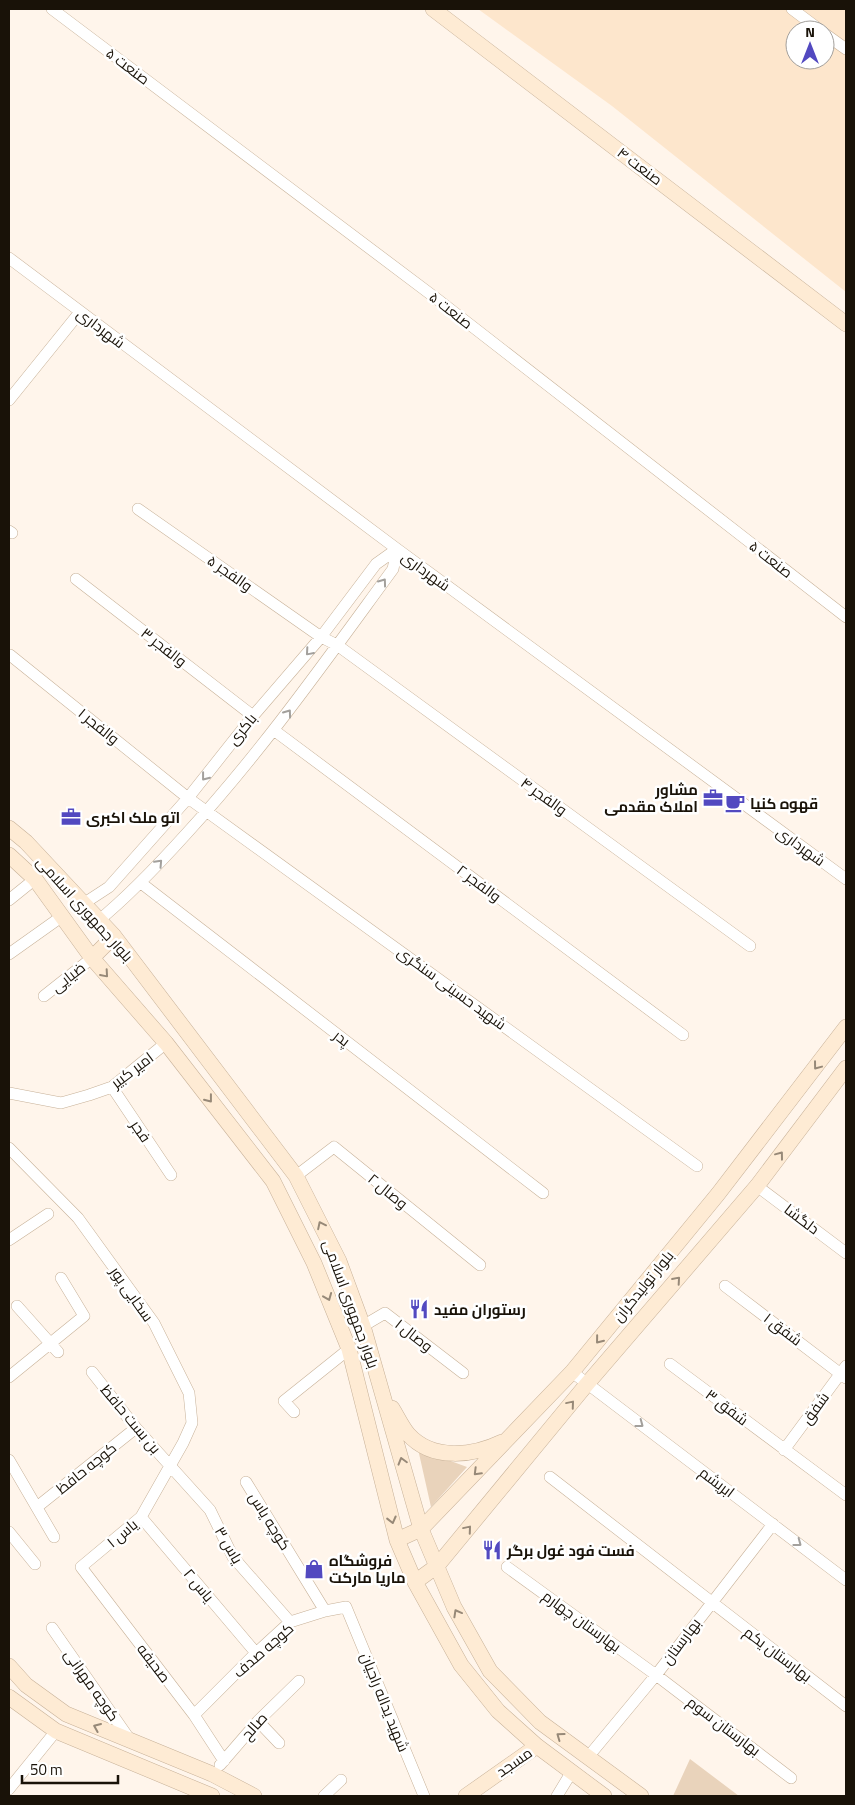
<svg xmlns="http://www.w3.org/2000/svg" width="855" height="1805" font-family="'Titillium Web',Cairo,sans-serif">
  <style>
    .built { fill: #fde6cc; fill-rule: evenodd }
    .green { fill: #e9d3bb }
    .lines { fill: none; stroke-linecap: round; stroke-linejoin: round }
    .street-casing { stroke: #c7b198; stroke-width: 12 }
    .secondary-casing { stroke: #c7b198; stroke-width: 16 }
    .street { stroke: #fff; stroke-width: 11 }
    .secondary { stroke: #feebd4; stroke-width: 15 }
    .oneway { stroke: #a3a09c }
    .oneway2 { stroke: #978978 }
    .labels { text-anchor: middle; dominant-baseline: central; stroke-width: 5; stroke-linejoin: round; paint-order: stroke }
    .street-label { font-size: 15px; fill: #191208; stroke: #fff }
    .poi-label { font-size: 15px; font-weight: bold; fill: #191208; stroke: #fff; text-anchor: start }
  </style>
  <rect width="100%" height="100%" fill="#fff5eb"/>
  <path class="built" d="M478,9H846V292L612,106ZM795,30H825V60H795Z"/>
  <path class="green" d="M418,1449L467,1467L431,1507Z
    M690,1759L739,1796H673Z"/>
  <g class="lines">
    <defs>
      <path id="street" d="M52,9L437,299L846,617
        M792,9L820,30
        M825,34L846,49
        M9,258L397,549L846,879
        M9,400L80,312
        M138,509L321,637L337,645L750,946
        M9,531L12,533
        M76,579L253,716
        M10,655L188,798L697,1166
        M275,731L683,1035
        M141,883L543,1193
        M9,900L35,879
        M83,904L109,887L188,798L253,716L321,637L376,564L397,549
        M98,921C131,894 159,864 187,833C263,750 327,659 393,569L397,549
        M9,954L61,917
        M44,996L92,958
        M112,1087L171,1175
        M9,1093L61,1103L89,1095L112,1087L166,1043
        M9,1148L78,1218L154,1323L189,1393L192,1423L183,1443L141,1517L81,1567L194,1715L224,1761
        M296,1176L334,1147L480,1265
        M757,1186L846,1253
        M9,1240L48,1214
        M725,1286L846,1378
        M17,1306L58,1352
        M363,1326L385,1313L463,1373
        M670,1364L846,1495
        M92,1372L136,1428L210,1510L233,1557L290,1622
        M572,1372L846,1580
        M9,1377L84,1316L61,1278
        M294,1412L284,1401L349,1349
        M784,1450L846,1366
        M9,1460L54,1537
        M550,1477L846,1706
        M246,1482L325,1611
        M37,1507L136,1428
        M141,1517L256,1653
        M9,1532L35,1564
        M507,1567L656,1675L791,1778
        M52,1628L130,1740
        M194,1715L256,1653L290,1622L325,1611L346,1607L424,1796
        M258,1721L279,1743
        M588,1757L656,1675L773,1524
        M220,1765L258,1721L299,1681
        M9,1789L56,1731
        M324,1796L341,1780
        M557,1796L571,1773"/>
      <path id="secondary" d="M433,9L846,324
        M9,828L26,842L114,936L296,1176L339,1261L363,1326L421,1529L454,1607L490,1671L540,1722L641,1796
        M9,855L35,879L92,958L166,1043L273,1181L314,1263L349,1349L397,1540L415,1582L461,1665L498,1711L537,1746L604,1796
        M92,958L114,936
        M392,1408C397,1416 402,1427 408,1434C432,1461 473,1456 502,1442
        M397,1540L421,1529L572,1372L718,1194L846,1027
        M415,1582L437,1566L587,1384L757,1186L846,1068
        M9,1666L26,1685L66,1714L212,1774L254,1796
        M9,1697L56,1731L212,1796
        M466,1796L537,1746"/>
    </defs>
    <use href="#street" class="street-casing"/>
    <use href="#secondary" class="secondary-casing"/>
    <use href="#street" class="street"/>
    <use href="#secondary" class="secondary"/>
  </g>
  <defs><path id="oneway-chevron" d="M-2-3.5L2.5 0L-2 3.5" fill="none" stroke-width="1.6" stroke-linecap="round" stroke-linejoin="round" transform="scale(1.25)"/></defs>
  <g class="oneway">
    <use href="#oneway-chevron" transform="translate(383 582) rotate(-54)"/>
    <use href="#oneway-chevron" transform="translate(309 652) rotate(131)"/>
    <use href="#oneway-chevron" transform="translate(288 713) rotate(-54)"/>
    <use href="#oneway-chevron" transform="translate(205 777) rotate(128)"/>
    <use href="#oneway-chevron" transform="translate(159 863) rotate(-47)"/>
    <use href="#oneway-chevron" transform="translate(640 1424) rotate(37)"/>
    <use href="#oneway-chevron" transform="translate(798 1543) rotate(37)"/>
  </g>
  <g class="oneway2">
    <use href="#oneway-chevron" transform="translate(105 974) rotate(49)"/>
    <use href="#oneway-chevron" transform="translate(817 1066) rotate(127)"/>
    <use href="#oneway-chevron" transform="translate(209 1099) rotate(52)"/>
    <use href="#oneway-chevron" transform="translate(780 1155) rotate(-53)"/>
    <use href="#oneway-chevron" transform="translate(321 1225) rotate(-116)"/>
    <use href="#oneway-chevron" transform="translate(677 1280) rotate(-49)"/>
    <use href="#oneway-chevron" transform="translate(328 1297) rotate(68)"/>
    <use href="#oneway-chevron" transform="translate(599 1340) rotate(129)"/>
    <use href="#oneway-chevron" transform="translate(571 1404) rotate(-50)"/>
    <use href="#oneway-chevron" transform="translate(402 1461) rotate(-106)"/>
    <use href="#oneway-chevron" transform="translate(477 1472) rotate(135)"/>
    <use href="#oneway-chevron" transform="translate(392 1520) rotate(76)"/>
    <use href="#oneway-chevron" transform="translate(468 1529) rotate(-50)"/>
    <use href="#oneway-chevron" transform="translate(457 1613) rotate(-119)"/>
    <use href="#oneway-chevron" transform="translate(97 1727) rotate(-157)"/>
    <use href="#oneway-chevron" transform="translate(560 1736) rotate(-144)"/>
  </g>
  <defs>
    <symbol id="office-bare" viewBox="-9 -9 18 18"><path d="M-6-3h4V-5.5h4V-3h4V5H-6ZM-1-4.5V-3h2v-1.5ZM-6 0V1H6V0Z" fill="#5249c0" stroke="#fff" stroke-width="2.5" paint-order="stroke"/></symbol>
    <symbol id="cafe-bare" viewBox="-9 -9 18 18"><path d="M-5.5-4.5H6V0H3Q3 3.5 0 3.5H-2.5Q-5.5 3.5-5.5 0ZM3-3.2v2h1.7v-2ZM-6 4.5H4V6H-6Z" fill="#5249c0" stroke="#fff" stroke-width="2.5" paint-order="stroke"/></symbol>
    <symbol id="restaurant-bare" viewBox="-9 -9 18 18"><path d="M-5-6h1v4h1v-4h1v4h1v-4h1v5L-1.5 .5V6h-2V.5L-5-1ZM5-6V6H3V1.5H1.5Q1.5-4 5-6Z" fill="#5249c0" stroke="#fff" stroke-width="2.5" paint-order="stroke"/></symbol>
    <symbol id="shop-bare" viewBox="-9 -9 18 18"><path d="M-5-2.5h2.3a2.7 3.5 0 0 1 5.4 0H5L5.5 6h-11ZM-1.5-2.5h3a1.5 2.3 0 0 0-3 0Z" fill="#5249c0" stroke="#fff" stroke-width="2.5" paint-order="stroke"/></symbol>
  </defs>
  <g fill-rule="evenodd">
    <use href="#office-bare" x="699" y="784" width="28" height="28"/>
    <use href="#cafe-bare" x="721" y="789" width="28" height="28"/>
    <use href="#office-bare" x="57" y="803" width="28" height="28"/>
    <use href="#restaurant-bare" x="405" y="1295" width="28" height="28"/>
    <use href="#restaurant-bare" x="478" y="1536" width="28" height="28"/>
    <use href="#shop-bare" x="300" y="1555" width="28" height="28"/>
  </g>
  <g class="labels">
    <g class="street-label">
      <text transform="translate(128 66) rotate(37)">صنعت ۵</text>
      <text transform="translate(640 166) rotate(37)">صنعت ۴</text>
      <text transform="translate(451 310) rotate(38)">صنعت ۵</text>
      <text transform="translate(101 328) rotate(37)">شهرداری</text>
      <text transform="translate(771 559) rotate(38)">صنعت ۵</text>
      <text transform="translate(426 571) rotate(36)">شهرداری</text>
      <text transform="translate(230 573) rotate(35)">والفجر ۵</text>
      <text transform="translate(164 647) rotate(38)">والفجر ۳</text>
      <text transform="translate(99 726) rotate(39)">والفجر ۱</text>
      <text transform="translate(242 729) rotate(-51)">باکری</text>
      <text transform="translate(544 796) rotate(36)">والفجر ۴</text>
      <text transform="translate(801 846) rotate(36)">شهرداری</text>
      <text transform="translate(479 883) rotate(37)">والفجر ۲</text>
      <text transform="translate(85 909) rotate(48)">بلوار جمهوری اسلامی</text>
      <text transform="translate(68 977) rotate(-38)">ضیایی</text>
      <text transform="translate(452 988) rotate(36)">شهید حسینی سنگری</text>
      <text transform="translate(342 1038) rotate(38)">پدر</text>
      <text transform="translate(132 1070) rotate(-37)">امیر کبیر</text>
      <text transform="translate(141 1131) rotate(56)">فجر</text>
      <text transform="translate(388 1191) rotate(39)">وصال ۲</text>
      <text transform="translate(802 1219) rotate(37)">دلگشا</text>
      <text transform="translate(643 1286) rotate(-51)">بلوار تولیدگران</text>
      <text transform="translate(132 1294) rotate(55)">سخایی پور</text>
      <text transform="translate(351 1304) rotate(70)">بلوار جمهوری اسلامی</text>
      <text transform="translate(783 1329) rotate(37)">شفق ۱</text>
      <text transform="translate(414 1335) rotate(38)">وصال ۱</text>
      <text transform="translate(727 1407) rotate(37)">شفق ۳</text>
      <text transform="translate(815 1408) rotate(-54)">شفق</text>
      <text transform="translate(131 1419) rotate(50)">بن بست حافظ</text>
      <text transform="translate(86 1468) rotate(-39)">کوچه حافظ</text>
      <text transform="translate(717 1482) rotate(37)">ابریشم</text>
      <text transform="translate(270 1521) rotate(58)">کوچه یاس</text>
      <text transform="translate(122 1533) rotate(-40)">یاس ۱</text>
      <text transform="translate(229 1545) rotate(60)">یاس ۳</text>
      <text transform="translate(199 1585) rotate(50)">یاس ۲</text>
      <text transform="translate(582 1621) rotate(36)">بهارستان چهارم</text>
      <text transform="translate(681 1641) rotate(-53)">بهارستان</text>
      <text transform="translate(263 1650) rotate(-41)">کوچه صدف</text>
      <text transform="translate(778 1654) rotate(37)">بهارستان یکم</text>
      <text transform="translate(154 1663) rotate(53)">صحیفه</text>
      <text transform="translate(92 1685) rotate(55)">کوچه مهرانی</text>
      <text transform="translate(385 1702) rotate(68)">شهید یداله راجیان</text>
      <text transform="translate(254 1726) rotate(-48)">صالح</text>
      <text transform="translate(724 1726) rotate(37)">بهارستان سوم</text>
      <text transform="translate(514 1762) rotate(-35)">مسجد</text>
    </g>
    <g class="poi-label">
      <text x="698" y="789" text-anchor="end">مشاور<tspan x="698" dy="17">املاک مقدمی</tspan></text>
      <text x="750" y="803">قهوه کنیا</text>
      <text x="86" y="817">اتو ملک اکبری</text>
      <text x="434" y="1309">رستوران مفید</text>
      <text x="507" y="1550">فست فود غول برگر</text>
      <text x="329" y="1560">فروشگاه<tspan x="329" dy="17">ماریا مارکت</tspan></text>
    </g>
  </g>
  <rect width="855" height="1805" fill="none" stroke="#191208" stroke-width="20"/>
  <g transform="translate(810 45)"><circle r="24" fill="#ffffff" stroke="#a3a09c"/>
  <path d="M0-4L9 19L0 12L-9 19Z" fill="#5249c0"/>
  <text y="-8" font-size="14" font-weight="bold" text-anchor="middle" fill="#191208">N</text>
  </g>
  <path d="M22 1775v8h96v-8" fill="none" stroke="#191208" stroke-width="2.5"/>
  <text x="30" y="1775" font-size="15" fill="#191208" stroke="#ffffff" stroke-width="4" paint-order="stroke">50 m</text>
</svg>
